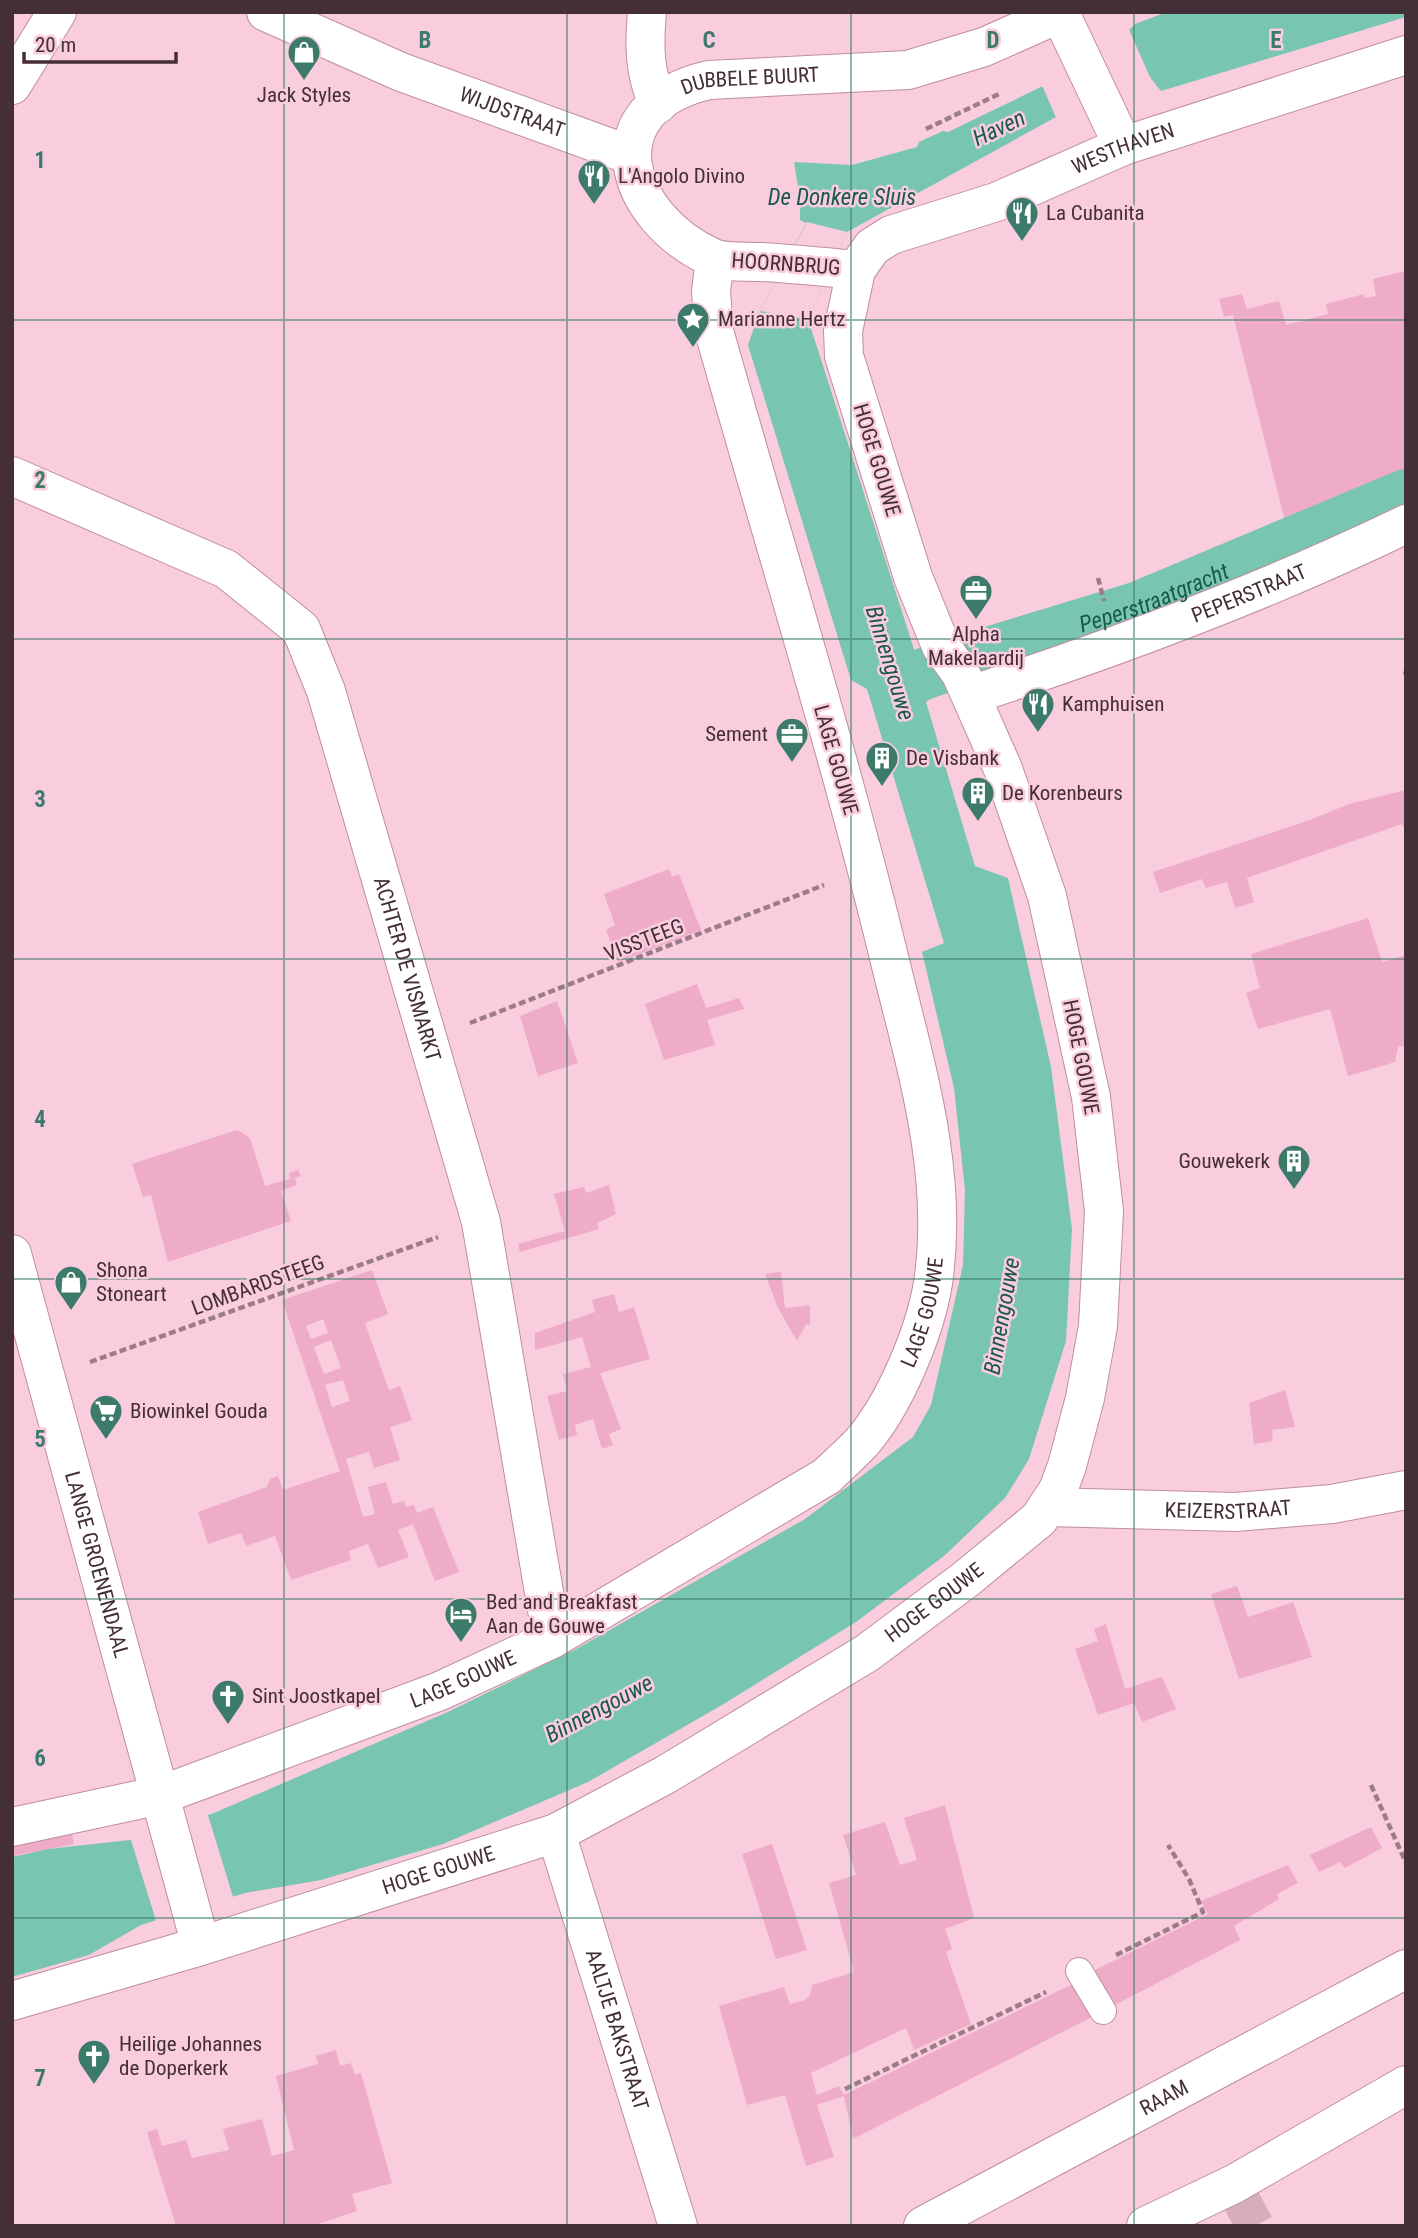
<svg xmlns="http://www.w3.org/2000/svg" width="1418" height="2238" font-family="'Roboto Condensed',sans-serif">
  <style>
    .green { fill: #eeacc7; fill-rule: evenodd }
    .water { fill: #78c6af }
    .pier { fill: #f9cdde }
    .lines { fill: none; stroke-linecap: round; stroke-linejoin: round }
    .canal { stroke: #78c6af; stroke-width: 52 }
    .street-tunnel { stroke: #d5adbd; stroke-width: 38; stroke-dasharray: 38 19; stroke-linecap: butt }
    .lane-casing { stroke: #c08ca1; stroke-width: 28 }
    .street-casing { stroke: #c08ca1; stroke-width: 40 }
    .path { stroke: #9d7c89; stroke-width: 4.5; stroke-dasharray: 7 3.5; stroke-linecap: butt }
    .lane { stroke: #fff; stroke-width: 26 }
    .street { stroke: #fff; stroke-width: 38 }
    .grid { fill: none; stroke: #3c7b6a; stroke-width: 2; stroke-opacity: 0.55 }
    .labels { text-anchor: middle; dominant-baseline: central; stroke-width: 5; stroke-linejoin: round; paint-order: stroke }
    .street-label { font-size: 21px; fill: #442e37; stroke: #f9cdde }
    .poi-label { font-size: 21px; fill: #442e37; stroke: #f9cdde; text-anchor: start }
    .water-label { font-size: 23px; font-style: italic; fill: #195949; stroke: #f9cdde }
    .grid-label { font-size: 23px; text-anchor: middle; font-weight: bold; fill: #3c7b6a; stroke: #f9cdde; stroke-width: 5; stroke-linejoin: round; paint-order: stroke }
  </style>
  <rect width="100%" height="100%" fill="#f9cdde"/>
  <path class="green" d="M1405,271L1406,477L1287,529L1233,315L1224,317L1219,299L1242,294L1247,309L1279,301L1286,325L1328,314L1326,304L1364,294L1365,298L1376,296L1373,279Z
    M1406,790V833L1402,824L1247,878L1254,902L1235,908L1227,882L1206,888L1202,879L1160,893L1153,872L1310,820L1349,804Z
    M669,869L672,877L679,874L701,930L618,962L606,930L615,925L604,894Z
    M1368,918L1382,962L1406,955V1046L1398,1047L1395,1062L1348,1076L1330,1009L1258,1029L1246,993L1260,988L1251,954Z
    M697,984L706,1008L739,998L744,1009L707,1020L715,1045L664,1060L645,1004Z
    M557,1001L578,1063L538,1076L520,1016Z
    M237,1130L250,1138L265,1186L290,1179L289,1173L298,1170L301,1176L295,1178L297,1185L281,1191L291,1221L168,1262L151,1195L143,1197L132,1164Z
    M609,1185L616,1214L597,1223L599,1229L520,1252L518,1244L565,1231L554,1194L584,1187L586,1193Z
    M372,1270L388,1314L365,1323L389,1390L400,1386L412,1420L390,1427L400,1460L374,1468L369,1452L346,1459L363,1517L375,1514L368,1487L386,1482L393,1504L404,1501L406,1507L414,1505L417,1513L433,1507L459,1572L435,1581L413,1524L398,1530L409,1557L378,1568L368,1544L349,1551L351,1560L291,1580L275,1536L246,1546L241,1533L208,1544L198,1512L267,1487L270,1479L278,1476L283,1490L340,1471L282,1300ZM323,1319L328,1333L311,1339L306,1326ZM331,1340L341,1368L324,1374L314,1347ZM343,1380L350,1401L332,1407L325,1385Z
    M781,1272L785,1308L810,1305V1325L806,1324L797,1341L778,1308L765,1274Z
    M614,1294L619,1312L634,1307L650,1359L600,1373L621,1429L609,1434L613,1445L602,1449L593,1419L575,1425L577,1435L559,1440L547,1396L567,1391L563,1374L591,1367L582,1337L535,1350V1333L595,1312L592,1300Z
    M1285,1390L1295,1427L1272,1430L1273,1441L1254,1444L1249,1403Z
    M1237,1586L1248,1617L1293,1602L1312,1657L1239,1679L1211,1594Z
    M1106,1624L1125,1689L1162,1677L1176,1709L1142,1722L1134,1703L1098,1715L1075,1649L1098,1641L1094,1629Z
    M945,1805L974,1918L945,1929L952,1949L946,1952L971,2024L914,2050L906,2028L811,2073L817,2095L839,2086L844,2095L1075,1983L1094,2016L853,2139L844,2096L817,2105L834,2157L806,2166L785,2095L747,2105L719,2006L784,1987L790,2004L805,2000L810,1995L812,1985L854,1972L829,1883L856,1875L843,1835L885,1822L900,1865L917,1860L904,1818Z
    M1371,1827L1382,1848L1345,1868L1340,1862L1319,1872L1310,1855Z
    M71,1828L74,1844L12,1856V1840Z
    M772,1844L807,1950L776,1959L742,1854Z
    M1288,1865L1298,1883L1277,1894L1279,1899L1234,1926L1240,1940L1113,2006L1095,1970L1208,1914L1201,1901Z
    M336,2050L340,2066L351,2063L355,2075L361,2073L392,2183L352,2194L357,2211L312,2226H176L147,2132L157,2129L162,2146L186,2140L192,2158L229,2150L223,2129L262,2119L272,2156L294,2150L276,2076L318,2064L316,2056Z"/>
  <path class="water" d="M1167,12H1406V17L1161,91L1149,76L1056,117L847,232L808,319L930,699L926,702L975,866L1008,878L1051,1067L1072,1229L1066,1341L1029,1459L1005,1498L944,1556L856,1622L722,1705L588,1782L443,1844L321,1880L245,1893L141,1925L89,1955L12,1977V1857L48,1849L130,1840L214,1813L450,1711L578,1648L805,1519L913,1437L931,1405L963,1265L965,1190L954,1088L922,952L944,943L867,689L851,680L748,345L760,311L806,223L800,220V200L794,162L852,165L917,147L919,142L943,131L948,132L1134,42L1129,30L1135,24Z"/>
  <path class="pier" d="M1129,30L1154,86L1151,87L1148,81L1057,120L1041,83L1130,40L1126,32Z
    M807,222L847,232L808,319L760,311Z
    M207,1812L234,1900L157,1924L130,1837Z"/>
  <g class="lines">
    <path class="canal" id="s1" d="M898,686L912,678L949,665L1139,607L1406,495"/>
    <path class="street-tunnel" d="M1239,2196L1255,2226"/>
    <defs>
      <path id="lane" d="M1079,1971L1103,2011"/>
      <g id="street">
        <path id="s2" d="M266,12L401,72L630,155"/>
        <path d="M647,12C644,46 644,72 658,104"/>
        <path d="M1060,13L1123,146"/>
        <path d="M12,85L57,12"/>
        <path id="s3" d="M856,270C825,267 793,264 761,262C747,261 726,263 713,258C622,217 591,107 709,80L908,70L984,47L1063,12"/>
        <path id="s4" d="M12,476L226,569L301,629L326,691L481,1222L552,1639"/>
        <path id="s5" d="M971,695C1118,647 1266,592 1406,524"/>
        <path id="s6" d="M12,1254L201,1946"/>
        <path id="s7" d="M1048,1507L1235,1512L1332,1504L1406,1490"/>
        <path id="s8" d="M12,1827L161,1795L440,1691L552,1639L827,1476C839,1464 851,1454 862,1442C895,1404 925,1332 933,1283C950,1169 913,1058 887,949C836,742 772,537 714,331L711,291L715,259"/>
        <path id="s9" d="M556,1833L678,2226"/>
        <path id="s10" d="M12,2001L201,1946L556,1833L665,1775L867,1653L966,1579L1039,1519L1058,1490L1067,1466L1085,1398L1098,1326L1104,1211L1091,1097L1047,896L1003,769L961,674L941,646L913,577L844,356L843,331L856,270L872,247L891,235L996,202L1123,146L1406,55"/>
        <path id="s11" d="M923,2226L1406,1969"/>
        <path d="M1146,2226L1234,2184L1406,2085"/>
      </g>
    </defs>
    <use href="#lane" class="lane-casing"/>
    <use href="#street" class="street-casing"/>
    <path class="path" d="M926,129L1001,93
      M1098,578L1104,601
      M1405,671L1406,674
      M470,1023L824,885
      M90,1362L438,1237
      M1371,1785L1406,1863
      M1116,1955L1203,1912L1189,1879L1168,1845
      M845,2089L1046,1992"/>
    <use href="#lane" class="lane"/>
    <use href="#street" class="street"/>
  </g>
  <path class="grid" d="M284,12V2226M567,12V2226M851,12V2226M1134,12V2226M12,320H1406M12,639H1406M12,959H1406M12,1279H1406M12,1599H1406M12,1918H1406"/>
  <defs>
    <symbol id="shop-pin" viewBox="-11 -11 22 30"><path d="M0 17L-7.5 6A9.5 9.5 0 1 1 7.5 6Z" fill="#3c7b6a" stroke="#f9cdde"/><path d="M-5-2.5h2.3a2.7 3.5 0 0 1 5.4 0H5L5.5 6h-11ZM-1.5-2.5h3a1.5 2.3 0 0 0-3 0Z" fill="#fff"/></symbol>
    <symbol id="restaurant-pin" viewBox="-11 -11 22 30"><path d="M0 17L-7.5 6A9.5 9.5 0 1 1 7.5 6Z" fill="#3c7b6a" stroke="#f9cdde"/><path d="M-5-6h1v4h1v-4h1v4h1v-4h1v5L-1.5 .5V6h-2V.5L-5-1ZM5-6V6H3V1.5H1.5Q1.5-4 5-6Z" fill="#fff"/></symbol>
    <symbol id="sight-pin" viewBox="-11 -11 22 30"><path d="M0 17L-7.5 6A9.5 9.5 0 1 1 7.5 6Z" fill="#3c7b6a" stroke="#f9cdde"/><path d="M0-6L1.8-2.2L6-1.7L2.9 1.2L3.7 5.4L0 3.3L-3.7 5.4L-2.9 1.2L-6-1.7L-1.8-2.2Z" fill="#fff"/></symbol>
    <symbol id="office-pin" viewBox="-11 -11 22 30"><path d="M0 17L-7.5 6A9.5 9.5 0 1 1 7.5 6Z" fill="#3c7b6a" stroke="#f9cdde"/><path d="M-6-3h4V-5.5h4V-3h4V5H-6ZM-1-4.5V-3h2v-1.5ZM-6 0V1H6V0Z" fill="#fff"/></symbol>
    <symbol id="building-pin" viewBox="-11 -11 22 30"><path d="M0 17L-7.5 6A9.5 9.5 0 1 1 7.5 6Z" fill="#3c7b6a" stroke="#f9cdde"/><path d="M-4-6H4V6H1V3H-1V6H-4ZM-2.5-4.3h1.7v1.8h-1.7ZM.8-4.3h1.7v1.8H.8ZM-2.5-1h1.7V.8h-1.7ZM.8-1h1.7V.8H.8Z" fill="#fff"/></symbol>
    <symbol id="supermarket-pin" viewBox="-11 -11 22 30"><path d="M0 17L-7.5 6A9.5 9.5 0 1 1 7.5 6Z" fill="#3c7b6a" stroke="#f9cdde"/><path d="M-6-5.5h2.5l.6 2H6L4.5 2H-2.5L-4.4-4H-6ZM-1.5 3.2a1.3 1.3 0 1 0 .1 0ZM3 3.2a1.3 1.3 0 1 0 .1 0Z" fill="#fff"/></symbol>
    <symbol id="hotel-pin" viewBox="-11 -11 22 30"><path d="M0 17L-7.5 6A9.5 9.5 0 1 1 7.5 6Z" fill="#3c7b6a" stroke="#f9cdde"/><path d="M-6-4.5h1.5V1H6V5H4.5V3h-9V5H-6ZM-4 0a1.8 1.8 0 1 1 3.6 0ZM.5 0V-2.5h3Q6-2.5 6 0Z" fill="#fff"/></symbol>
    <symbol id="church-pin" viewBox="-11 -11 22 30"><path d="M0 17L-7.5 6A9.5 9.5 0 1 1 7.5 6Z" fill="#3c7b6a" stroke="#f9cdde"/><path d="M-1.2-6h2.4v3.5h3.3v2.4h-3.3V6h-2.4V-.1h-3.3v-2.4h3.3Z" fill="#fff"/></symbol>
  </defs>
  <g fill-rule="evenodd">
    <use href="#shop-pin" x="285" y="33" width="38" height="52"/>
    <use href="#restaurant-pin" x="575" y="157" width="38" height="52"/>
    <use href="#restaurant-pin" x="1003" y="194" width="38" height="52"/>
    <use href="#sight-pin" x="674" y="300" width="38" height="52"/>
    <use href="#office-pin" x="957" y="572" width="38" height="52"/>
    <use href="#restaurant-pin" x="1019" y="685" width="38" height="52"/>
    <use href="#office-pin" x="773" y="715" width="38" height="52"/>
    <use href="#building-pin" x="863" y="739" width="38" height="52"/>
    <use href="#building-pin" x="959" y="774" width="38" height="52"/>
    <use href="#building-pin" x="1275" y="1142" width="38" height="52"/>
    <use href="#shop-pin" x="52" y="1263" width="38" height="52"/>
    <use href="#supermarket-pin" x="87" y="1392" width="38" height="52"/>
    <use href="#hotel-pin" x="442" y="1595" width="38" height="52"/>
    <use href="#church-pin" x="209" y="1677" width="38" height="52"/>
    <use href="#church-pin" x="75" y="2037" width="38" height="52"/>
  </g>
  <g class="labels">
    <g class="street-label">
      <text stroke="none"><textPath href="#s3" startOffset="439">DUBBELE BUURT</textPath></text>
      <text stroke="none"><textPath href="#s2" startOffset="266">WIJDSTRAAT</textPath></text>
      <text stroke="none"><textPath href="#s10" startOffset="2751">WESTHAVEN</textPath></text>
      <text transform="translate(786 264) rotate(4)">HOORNBRUG</text>
      <text transform="translate(877 460) rotate(73)">HOGE GOUWE</text>
      <text stroke="none"><textPath href="#s5" startOffset="296">PEPERSTRAAT</textPath></text>
      <text transform="translate(836 760) rotate(74)">LAGE GOUWE</text>
      <text transform="translate(644 940) rotate(-21)">VISSTEEG</text>
      <text stroke="none"><textPath href="#s4" startOffset="686">ACHTER DE VISMARKT</textPath></text>
      <text transform="translate(1081 1057) rotate(79)">HOGE GOUWE</text>
      <text transform="translate(258 1285) rotate(-20)">LOMBARDSTEEG</text>
      <text stroke="none"><textPath href="#s8" startOffset="1087">LAGE GOUWE</textPath></text>
      <text stroke="none"><textPath href="#s7" startOffset="180">KEIZERSTRAAT</textPath></text>
      <text stroke="none"><textPath href="#s6" startOffset="322">LANGE GROENENDAAL</textPath></text>
      <text stroke="none"><textPath href="#s10" startOffset="1013">HOGE GOUWE</textPath></text>
      <text stroke="none"><textPath href="#s8" startOffset="476">LAGE GOUWE</textPath></text>
      <text stroke="none"><textPath href="#s10" startOffset="446">HOGE GOUWE</textPath></text>
      <text stroke="none"><textPath href="#s9" startOffset="206">AALTJE BAKSTRAAT</textPath></text>
      <text stroke="none"><textPath href="#s11" startOffset="273">RAAM</textPath></text>
    </g>
    <g class="poi-label">
      <text x="304" y="95" text-anchor="middle">Jack Styles</text>
      <text x="618" y="176">L'Angolo Divino</text>
      <text x="1046" y="213">La Cubanita</text>
      <text x="718" y="319">Marianne Hertz</text>
      <text x="976" y="634" text-anchor="middle">Alpha<tspan x="976" dy="24">Makelaardij</tspan></text>
      <text x="1062" y="704">Kamphuisen</text>
      <text x="768" y="734" text-anchor="end">Sement</text>
      <text x="906" y="758">De Visbank</text>
      <text x="1002" y="793">De Korenbeurs</text>
      <text x="1270" y="1161" text-anchor="end">Gouwekerk</text>
      <text x="96" y="1270">Shona<tspan x="96" dy="24">Stoneart</tspan></text>
      <text x="130" y="1411">Biowinkel Gouda</text>
      <text x="486" y="1602">Bed and Breakfast<tspan x="486" dy="24">Aan de Gouwe</tspan></text>
      <text x="252" y="1696">Sint Joostkapel</text>
      <text x="119" y="2044">Heilige Johannes<tspan x="119" dy="24">de Doperkerk</tspan></text>
    </g>
    <g class="water-label">
      <text transform="translate(999 128) rotate(-25)">Haven</text>
      <text x="842" y="197">De Donkere Sluis</text>
      <text stroke="none"><textPath href="#s1" startOffset="271">Peperstraatgracht</textPath></text>
      <text transform="translate(890 663) rotate(73)">Binnengouwe</text>
      <text transform="translate(1002 1316) rotate(-80)">Binnengouwe</text>
      <text transform="translate(599 1709) rotate(-28)">Binnengouwe</text>
    </g>
  </g>
  <g class="grid-label">
    <text x="425" y="48">B</text>
    <text x="709" y="48">C</text>
    <text x="993" y="48">D</text>
    <text x="1276" y="48">E</text>
    <text x="40" y="168">1</text>
    <text x="40" y="488">2</text>
    <text x="40" y="807">3</text>
    <text x="40" y="1127">4</text>
    <text x="40" y="1447">5</text>
    <text x="40" y="1766">6</text>
    <text x="40" y="2086">7</text>
  </g>
  <rect width="1418" height="2238" fill="none" stroke="#442e37" stroke-width="28"/>
  <path d="M24 52v10h152v-10" fill="none" stroke="#442e37" stroke-width="3.5"/>
  <text x="35" y="52" font-size="21" fill="#442e37" stroke="#f9cdde" stroke-width="5" paint-order="stroke">20 m</text>
</svg>
